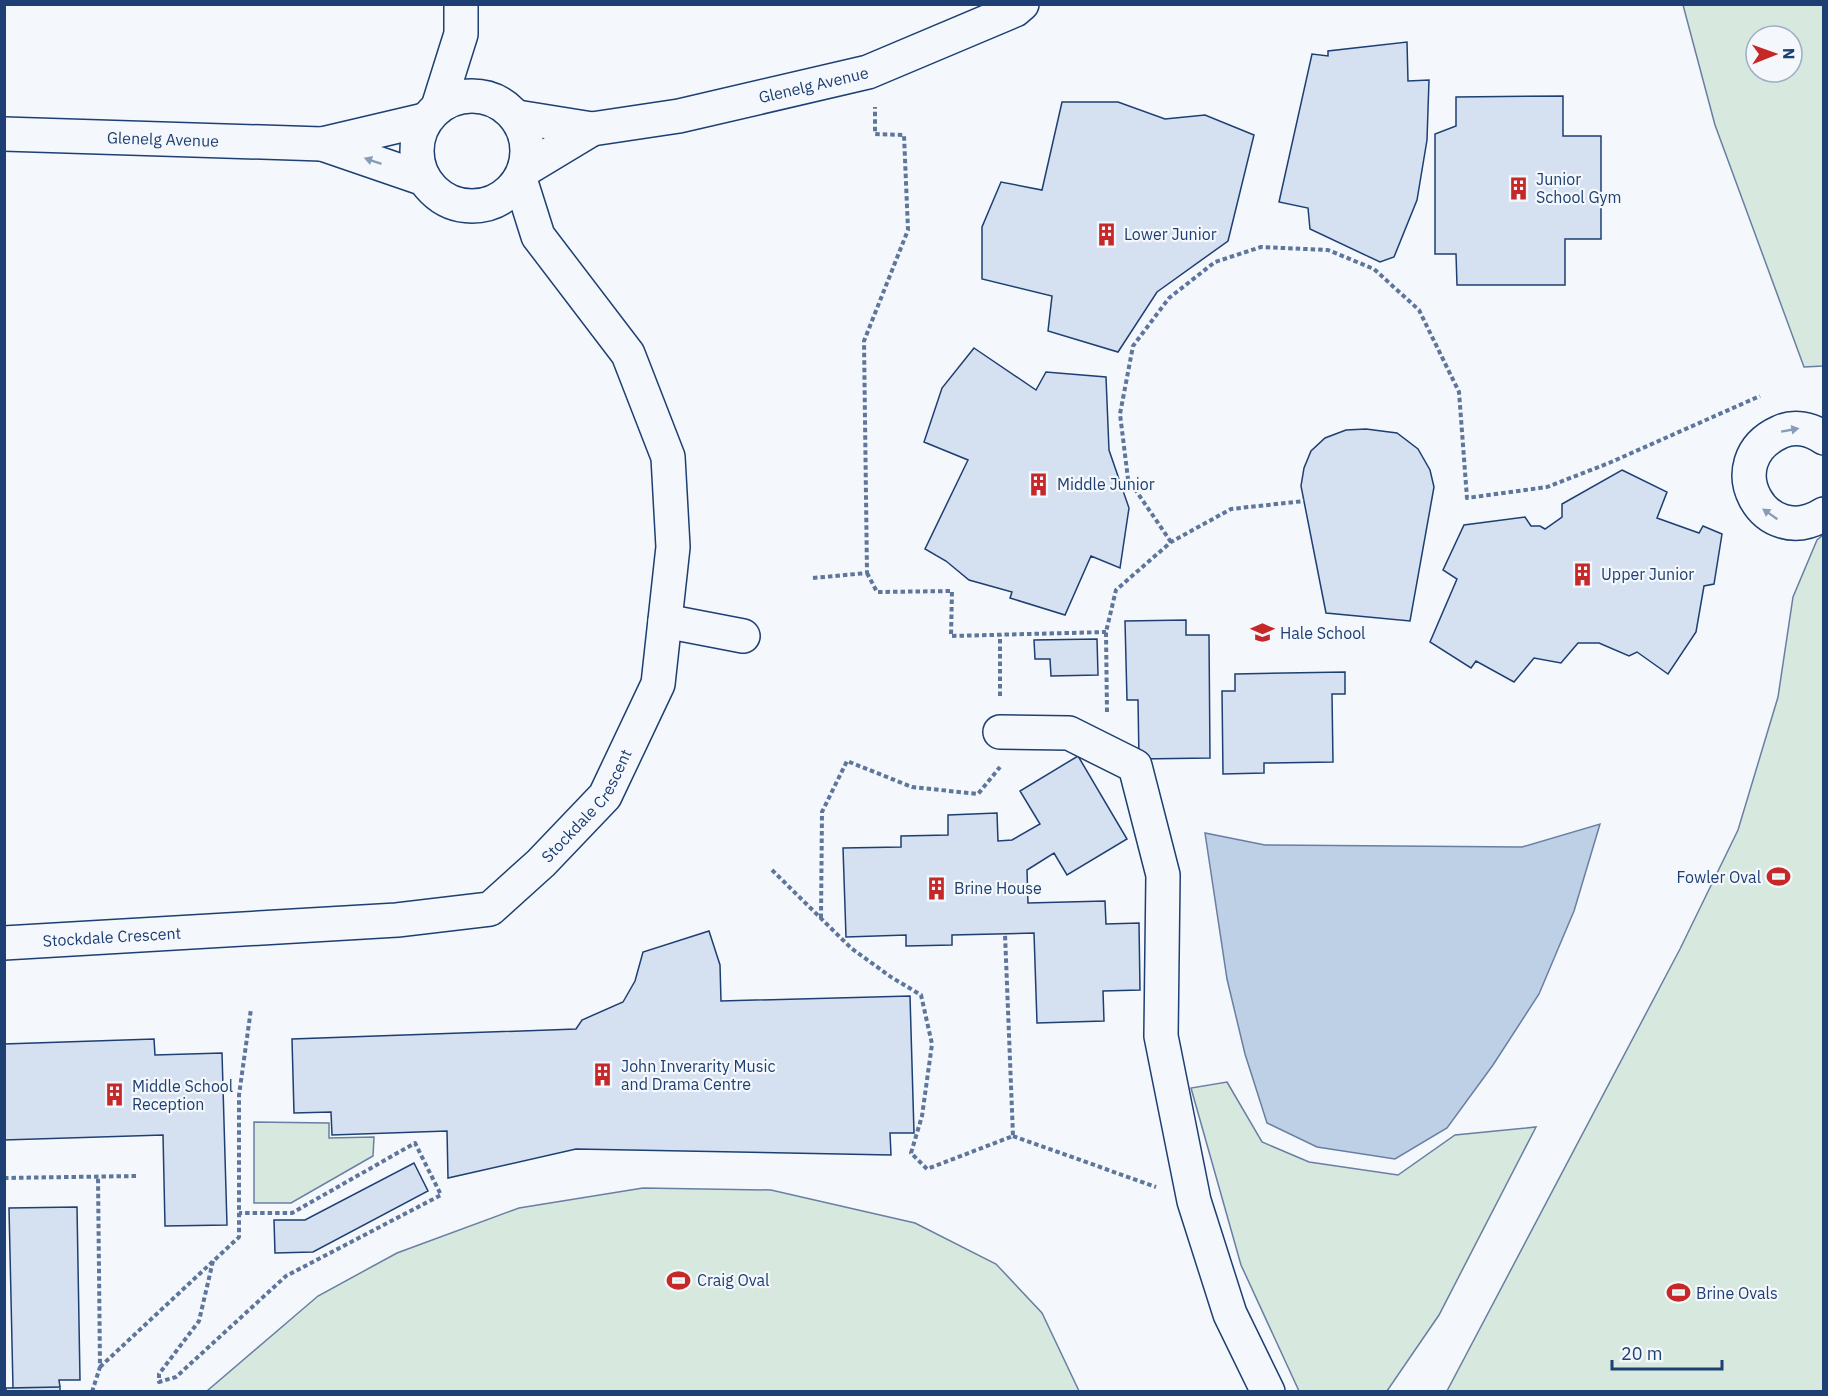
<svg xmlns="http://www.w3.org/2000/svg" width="1828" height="1396" font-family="'IBM Plex Sans',sans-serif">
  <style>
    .green { fill: #d7e8df; stroke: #687fa3; stroke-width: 1.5; fill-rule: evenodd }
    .water { fill: #bed0e5; stroke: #687fa3; stroke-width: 1.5 }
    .building { fill: #d5e0f0; stroke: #1d3f73; stroke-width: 1.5 }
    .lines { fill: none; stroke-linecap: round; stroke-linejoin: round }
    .minor-casing { stroke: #1d3f73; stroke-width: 36 }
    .path { stroke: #5e769c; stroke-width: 4; stroke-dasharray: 4.5 3; stroke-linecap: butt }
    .minor { stroke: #f4f7fb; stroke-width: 33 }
    .oneway { fill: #889bb7 }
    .labels { text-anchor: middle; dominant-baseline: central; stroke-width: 4.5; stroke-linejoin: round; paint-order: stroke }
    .street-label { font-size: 16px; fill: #1d3f73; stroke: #f4f7fb }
    .poi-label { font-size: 16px; fill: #1d3f73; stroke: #f4f7fb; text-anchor: start }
  </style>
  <rect width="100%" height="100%" fill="#f4f7fb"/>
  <path class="green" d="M1683,5H1823V366L1804,367L1715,125ZM1756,36H1792V72H1756Z
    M1823,535V1391H1447L1680,949L1738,830L1778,697L1793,597L1817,540Z
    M1227,1082L1262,1142L1309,1162L1398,1175L1455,1135L1536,1127L1439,1315L1387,1391H1299L1241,1265L1191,1088Z
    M254,1122L329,1123V1138L374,1137L373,1156L291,1203H254Z
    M643,1188L771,1190L915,1223L996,1264L1042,1313L1079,1391H207L318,1296L397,1253L519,1208Z"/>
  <path class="water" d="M1600,824L1574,911L1539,994L1493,1065L1447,1128L1395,1159L1317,1147L1267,1123L1245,1054L1227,979L1205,833L1265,845L1522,847Z"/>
  <path class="building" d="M1407,42L1408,81L1429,80L1427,140L1417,200L1394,257L1380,262L1310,229L1308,208L1279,202L1312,54L1328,56V51Z
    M1563,96V136H1601V239H1565V285H1457L1456,254H1435V134L1456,126V97Z
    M1062,102H1118L1165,119L1205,115L1254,135L1228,241L1157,292L1118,352L1048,331L1052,296L982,279V227L1001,182L1042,190Z
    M974,348L1036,390L1046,372L1106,377L1109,450L1129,508L1120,568L1091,556L1065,615L1010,598L1012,592L969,580L946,561L925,549L968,460L924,442L942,388Z
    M1366,429L1397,433L1418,449L1430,470L1434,487L1410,621L1326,613L1301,486L1304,468L1311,451L1325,438L1346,430Z
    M1622,470L1667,492L1657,518L1699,533L1703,526L1722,534L1714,584L1704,586L1696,632L1668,674L1637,652L1629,656L1599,643H1578L1561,663L1534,658L1514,682L1476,661L1471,668L1430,642L1457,579L1443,570L1464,525L1525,517L1531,526H1540L1545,529L1562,517V504Z
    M1186,620V635H1209L1210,758L1139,759L1138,700H1127L1125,621Z
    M1097,639L1098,675L1051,676L1050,659H1035L1034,640Z
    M1345,672V694H1332L1333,762L1264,763V773L1223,774L1222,691H1235V674Z
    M1078,756L1127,839L1067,875L1054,853L1027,870L1028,903L1105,901L1106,924L1139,923L1140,990L1103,991L1104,1021L1037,1023L1034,933L952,935V945L906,946V935L846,937L843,848L901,847V836L948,835V815L997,813L998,841L1012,840L1040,824L1020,791Z
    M709,931L720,965L721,1001L910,996L914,1133H890L891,1155L576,1149L448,1178L447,1131L332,1135L331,1112L294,1113L292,1039L576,1029L582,1020L623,1002L635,981L643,952Z
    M154,1039L155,1055L222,1053L227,1225L165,1226L163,1135L4,1140V1044Z
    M414,1163L428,1191L313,1252L275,1253L274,1220H305Z
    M77,1207L80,1380H59L60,1387L13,1388L9,1208Z
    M60,1387V1392H6V1388Z"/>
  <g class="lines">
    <defs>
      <g id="minor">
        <circle cx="472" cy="151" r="55"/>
        <path d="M438,107L461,34V4"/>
        <path id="s1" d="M517,117L592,129L679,116L868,72L1015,10L1022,4"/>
        <path id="s2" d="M4,134L322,144L424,120"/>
        <path d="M322,144L424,179"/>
        <path d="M524,170L592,129"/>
        <path d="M1824,438C1811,429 1794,425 1780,432C1715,461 1764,552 1824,514"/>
        <path d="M665,621L743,636"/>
        <path d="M1000,732L1069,733L1135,766L1163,875L1161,1036L1194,1201L1230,1314L1268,1392"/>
        <path id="s3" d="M4,943L397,920L490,909L541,863L605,796L658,684L673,547L668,457L628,354L538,236L520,179"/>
      </g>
    </defs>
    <use href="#minor" class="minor-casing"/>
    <path class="path" d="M1171,542L1128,479L1120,414L1133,346L1169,298L1215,262L1261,247L1328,250L1374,269L1419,310L1459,392L1467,498L1547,487L1609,463L1760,396
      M867,573L877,592L952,591L951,636L1106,632
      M813,578L867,573L864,341L908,230L904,135L875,134V107
      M1000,696V635
      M1107,712L1106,632L1116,590L1171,542L1231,509L1304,501
      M772,870L851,948L891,977L921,995L932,1044L922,1116L911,1153L927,1169L1013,1136L1005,934
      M821,918L822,812L847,761L912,787L978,794L1000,767
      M1013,1136L1156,1187
      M4,1178L137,1176
      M213,1261L199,1321L159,1374V1382L176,1377L286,1276L441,1195L415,1143L292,1213H239
      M100,1367L239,1237V1095L251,1009
      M92,1392L100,1367L98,1176"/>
    <use href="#minor" class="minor"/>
  </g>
  <defs><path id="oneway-solid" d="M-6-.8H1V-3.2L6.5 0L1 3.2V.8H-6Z" transform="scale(1.5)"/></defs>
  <g class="oneway">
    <use href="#oneway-solid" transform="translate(373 161) rotate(-161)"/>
    <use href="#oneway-solid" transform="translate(1790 430) rotate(-10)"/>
    <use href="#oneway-solid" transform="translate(1770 514) rotate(-145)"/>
  </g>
  <defs>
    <symbol id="building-bare" viewBox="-9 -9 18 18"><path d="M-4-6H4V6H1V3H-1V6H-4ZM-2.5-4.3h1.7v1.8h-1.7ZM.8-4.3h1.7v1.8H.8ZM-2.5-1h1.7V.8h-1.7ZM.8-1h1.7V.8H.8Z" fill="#c62828" stroke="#f4f7fb" stroke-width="2.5" paint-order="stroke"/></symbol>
    <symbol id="school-bare" viewBox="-9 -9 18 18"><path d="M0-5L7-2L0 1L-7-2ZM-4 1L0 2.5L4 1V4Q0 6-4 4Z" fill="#c62828" stroke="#f4f7fb" stroke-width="2.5" paint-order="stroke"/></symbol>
    <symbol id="stadium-bare" viewBox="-9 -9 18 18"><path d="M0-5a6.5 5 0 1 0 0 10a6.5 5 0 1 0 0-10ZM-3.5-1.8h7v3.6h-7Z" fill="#c62828" stroke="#f4f7fb" stroke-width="2.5" paint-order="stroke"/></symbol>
  </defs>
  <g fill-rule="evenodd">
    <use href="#building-bare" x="1502" y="172" width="33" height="33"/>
    <use href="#building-bare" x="1090" y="218" width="33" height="33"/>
    <use href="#building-bare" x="1022" y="468" width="33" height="33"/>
    <use href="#building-bare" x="1566" y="558" width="33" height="33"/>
    <use href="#school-bare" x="1246" y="616" width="33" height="33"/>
    <use href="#stadium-bare" x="1762" y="860" width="33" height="33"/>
    <use href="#building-bare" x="920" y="872" width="33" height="33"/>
    <use href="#building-bare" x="586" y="1058" width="33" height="33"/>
    <use href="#building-bare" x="98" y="1078" width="33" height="33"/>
    <use href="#stadium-bare" x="662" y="1264" width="33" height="33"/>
    <use href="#stadium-bare" x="1662" y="1276" width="33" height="33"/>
  </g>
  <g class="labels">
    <g class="street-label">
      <text stroke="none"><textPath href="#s1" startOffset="302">Glenelg Avenue</textPath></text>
      <text stroke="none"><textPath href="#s2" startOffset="159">Glenelg Avenue</textPath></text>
      <text stroke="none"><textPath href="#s3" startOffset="630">Stockdale Crescent</textPath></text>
      <text stroke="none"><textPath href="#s3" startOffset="108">Stockdale Crescent</textPath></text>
    </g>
    <g class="poi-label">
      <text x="1536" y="179">Junior<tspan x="1536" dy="18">School Gym</tspan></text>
      <text x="1124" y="234">Lower Junior</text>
      <text x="1057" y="484">Middle Junior</text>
      <text x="1601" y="574">Upper Junior</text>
      <text x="1280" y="633">Hale School</text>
      <text x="1761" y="877" text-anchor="end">Fowler Oval</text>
      <text x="954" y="888">Brine House</text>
      <text x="621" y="1066">John Inverarity Music<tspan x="621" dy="18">and Drama Centre</tspan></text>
      <text x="132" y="1086">Middle School<tspan x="132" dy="18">Reception</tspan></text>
      <text x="697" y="1280">Craig Oval</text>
      <text x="1696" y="1293">Brine Ovals</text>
    </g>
  </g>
  <rect width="1828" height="1396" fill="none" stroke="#1d3f73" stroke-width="12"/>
  <g transform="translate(1774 54) rotate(89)"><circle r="28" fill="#f4f7fb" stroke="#9eadc5" stroke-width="1.5"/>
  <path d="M0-4.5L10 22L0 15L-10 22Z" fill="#c62828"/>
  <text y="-9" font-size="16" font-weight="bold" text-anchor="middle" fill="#1d3f73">N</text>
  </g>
  <path d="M1612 1360v9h110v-9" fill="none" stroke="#1d3f73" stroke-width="3"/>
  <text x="1621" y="1360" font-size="18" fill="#1d3f73" stroke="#f4f7fb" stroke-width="4.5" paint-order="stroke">20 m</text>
</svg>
